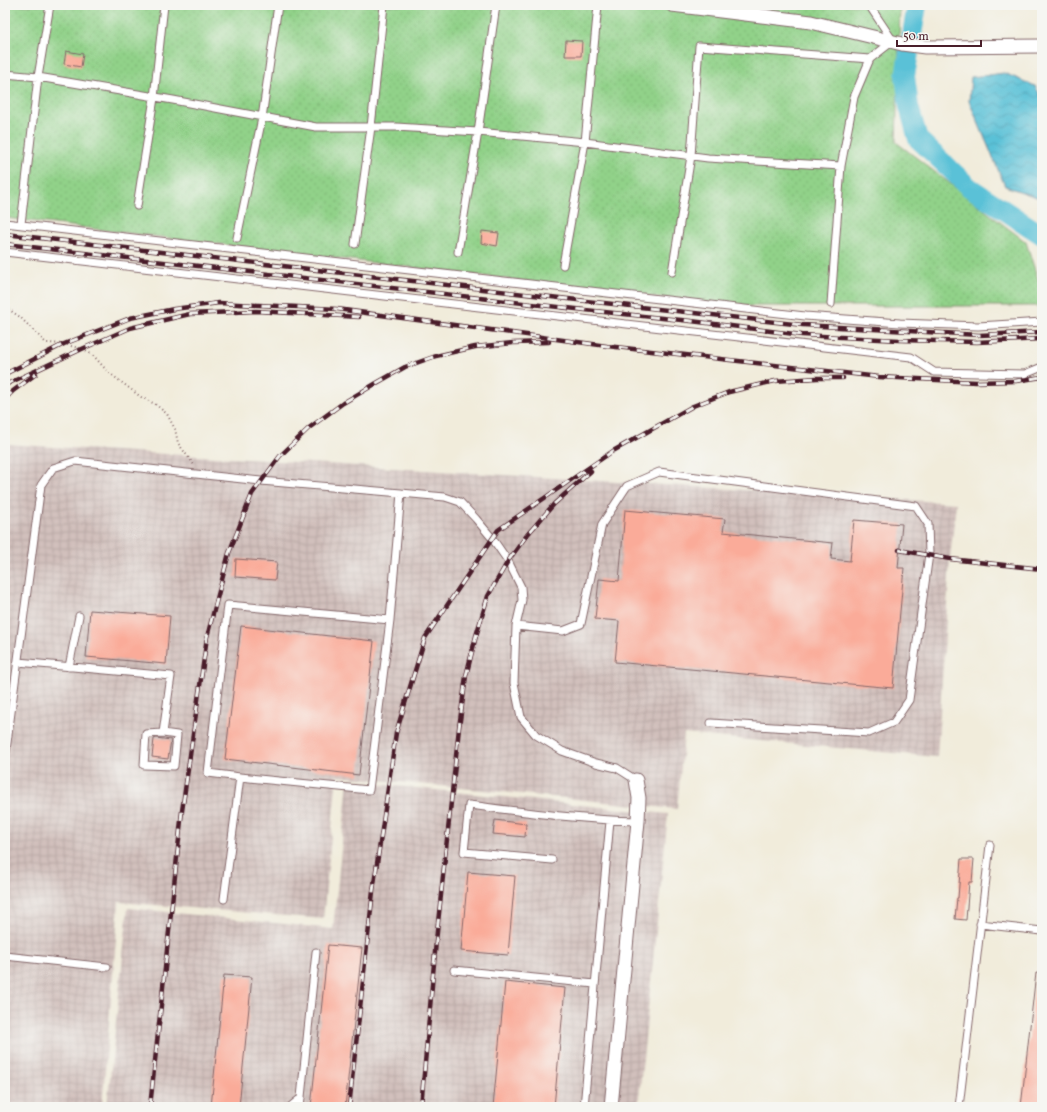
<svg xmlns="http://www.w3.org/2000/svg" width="1047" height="1112" font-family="Vollkorn,serif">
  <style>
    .industrial { fill: url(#industrial-grid) }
    .grass { fill: url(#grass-dots); stroke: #6e785a }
    .water { fill: url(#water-waves); stroke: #527081 }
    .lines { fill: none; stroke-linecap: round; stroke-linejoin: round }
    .river { stroke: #5ac1d7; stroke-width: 20 }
    .building { fill: #faab99 }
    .lane-casing { stroke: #846769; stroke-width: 9 }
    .street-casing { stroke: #846769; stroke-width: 15 }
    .path { stroke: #846769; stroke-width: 2; stroke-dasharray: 1 3; stroke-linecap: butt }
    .lane { stroke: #fff; stroke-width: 7 }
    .street { stroke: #fff; stroke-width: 13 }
    .rail-casing { stroke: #4a1f2b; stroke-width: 4.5 }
    .rail { stroke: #f6f6f2; stroke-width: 3; stroke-dasharray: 9; stroke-linecap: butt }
  </style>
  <defs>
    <pattern id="industrial-grid" width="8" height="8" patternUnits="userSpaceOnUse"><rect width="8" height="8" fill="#d1c0bc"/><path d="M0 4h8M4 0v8" fill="none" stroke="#b5a5a2"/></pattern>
    <pattern id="grass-dots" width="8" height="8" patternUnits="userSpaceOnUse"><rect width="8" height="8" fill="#91d289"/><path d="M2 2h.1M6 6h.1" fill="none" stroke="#7fb476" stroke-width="1.8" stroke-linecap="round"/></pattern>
    <pattern id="water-waves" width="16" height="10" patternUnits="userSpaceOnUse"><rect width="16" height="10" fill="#5ac1d7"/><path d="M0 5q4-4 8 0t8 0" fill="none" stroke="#50a5b9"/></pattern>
  </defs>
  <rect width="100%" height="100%" fill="#f6f6f2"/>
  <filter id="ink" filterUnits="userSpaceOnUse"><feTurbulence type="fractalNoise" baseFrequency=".025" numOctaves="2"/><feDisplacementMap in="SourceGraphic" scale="8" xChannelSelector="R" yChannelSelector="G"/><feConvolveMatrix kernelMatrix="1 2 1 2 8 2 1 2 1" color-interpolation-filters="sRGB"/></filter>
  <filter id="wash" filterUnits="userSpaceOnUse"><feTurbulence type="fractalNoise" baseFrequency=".012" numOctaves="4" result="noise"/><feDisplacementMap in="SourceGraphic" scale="16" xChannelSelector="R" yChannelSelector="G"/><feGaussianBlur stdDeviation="0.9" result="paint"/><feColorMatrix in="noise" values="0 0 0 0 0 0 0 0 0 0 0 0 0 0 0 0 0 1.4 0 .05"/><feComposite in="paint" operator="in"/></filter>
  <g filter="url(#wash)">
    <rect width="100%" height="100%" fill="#f1ecdb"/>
    <path class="industrial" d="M5,444L956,503L950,559L937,757L684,734L677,809L337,776L323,919L119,902L102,1107H5Z
      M348,781L668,814L638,1107H107L128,908L333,929Z"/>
    <path class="grass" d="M5,5H900L896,142L1026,242L1042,292V306H730L5,218Z"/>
    <path class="water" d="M1004,73L1035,86L1042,98V199L1005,186L969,101L971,77Z"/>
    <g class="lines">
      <path class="river" d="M917,5L905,76L909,107L918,139L969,187L1042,235"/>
    </g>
    <g id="blocks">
      <path class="building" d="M566,40L582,41L581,56H565Z
        M66,51L83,54L81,67L64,64Z
        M482,231L499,233L497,246L481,243Z
        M625,510L725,519L723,532L833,543L831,559L850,561L854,520L902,524L898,568H904L893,688L615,662L619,621L595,619L599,579L619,581Z
        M236,559L277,562L275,580L235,577Z
        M90,610L170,616L166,664L86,657Z
        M241,626L374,641L359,775L225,759Z
        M156,738L171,740L168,759L152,757L154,739Z
        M495,820L526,824L525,837L493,834Z
        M961,859H974L972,882H969L966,920L955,919L957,898H958Z
        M468,872L515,876L508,955L461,951Z
        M328,945L362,948L345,1107H311Z
        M1036,973L1042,974V1107H1021Z
        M224,975L252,977L239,1107H211Z
        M505,982L565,988L554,1107H493Z"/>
    </g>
  </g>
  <g filter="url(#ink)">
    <use href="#blocks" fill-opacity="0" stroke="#846769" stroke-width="1"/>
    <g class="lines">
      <defs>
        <path id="lane" d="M5,74L38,77L173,100L316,127H396L478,132L585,142L708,158L841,166
          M137,206L154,98L164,5
          M5,223L805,316L900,323L978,326L1042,322
          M21,224L38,77L50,5
          M237,238L262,118L278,5
          M355,244L371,127L384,5
          M5,252L911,357L934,372L1025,374L1042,367
          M458,252L478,132L496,5
          M563,265L585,142L598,5
          M672,272L691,156L699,46L870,59
          M831,304L841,166L854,97L870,59L893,41L869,5
          M516,626L563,631L581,624L602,524L627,486L659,472L916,506L928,524L929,554L909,700L894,722L869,733L711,723
          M18,662L171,676L163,733L146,734L144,765L174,766L177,735L163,733
          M69,667L79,616
          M5,758L41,485L53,468L75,461L261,481L401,493L445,497L460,502L476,519L492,538L508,561L521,587L522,600L516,626L514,683L521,717L536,735L562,751L596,763L617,768L636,780
          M240,777L369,790L390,620
          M552,860L464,852L469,805C525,812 581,820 638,821
          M224,899L240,777L208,773L228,605L390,620L401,493
          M980,924L1042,931
          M5,956L107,967
          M454,970L595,984
          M290,1107L301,1098
          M300,1107L316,952
          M584,1107L610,821
          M959,1107L990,845"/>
        <path id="street" d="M672,5L811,22L902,44L925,47L1042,46
          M611,1107L638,821L639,798L636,780"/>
      </defs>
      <use href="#lane" class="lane-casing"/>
      <use href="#street" class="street-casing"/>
      <path class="path" d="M5,307L20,317L46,343L64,344L82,349L93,355L108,372L141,397L155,404L167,414L175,429L178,443L194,465"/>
      <use href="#lane" class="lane"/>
      <use href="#street" class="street"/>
      <defs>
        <path id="rail" d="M5,234L586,301L803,325L979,335L1042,332
          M5,244L585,310L691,321L802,335L899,340L977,342L1042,339
          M5,374L64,344L130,318L174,309L219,303L337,309L607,346L879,377L976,382L1016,381L1042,377
          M5,385L82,349L130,328L190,314L256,311L359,317
          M5,399L13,391L36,374
          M899,550L950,559L1042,569
          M150,1107L182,811L207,637L229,553L252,494L280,456L309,428L343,403L375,384L405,367L436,356L475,347L513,343L549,342
          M349,1107L373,891L396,733L425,638L498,530L613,451L693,406L729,392L775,381L817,378H843
          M421,1107L436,941L459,728L466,676L476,636L488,596L508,561L527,535L554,504L591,471"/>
      </defs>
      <use href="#rail" class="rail-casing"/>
      <use href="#rail" class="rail"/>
    </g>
  </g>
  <rect width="1047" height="1112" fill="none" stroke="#f6f6f2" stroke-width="20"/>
  <path d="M897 40v6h84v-6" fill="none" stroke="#4a1f2b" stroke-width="2"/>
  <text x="903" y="40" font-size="12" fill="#4a1f2b" stroke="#f6f6f2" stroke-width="3" paint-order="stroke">50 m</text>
</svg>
